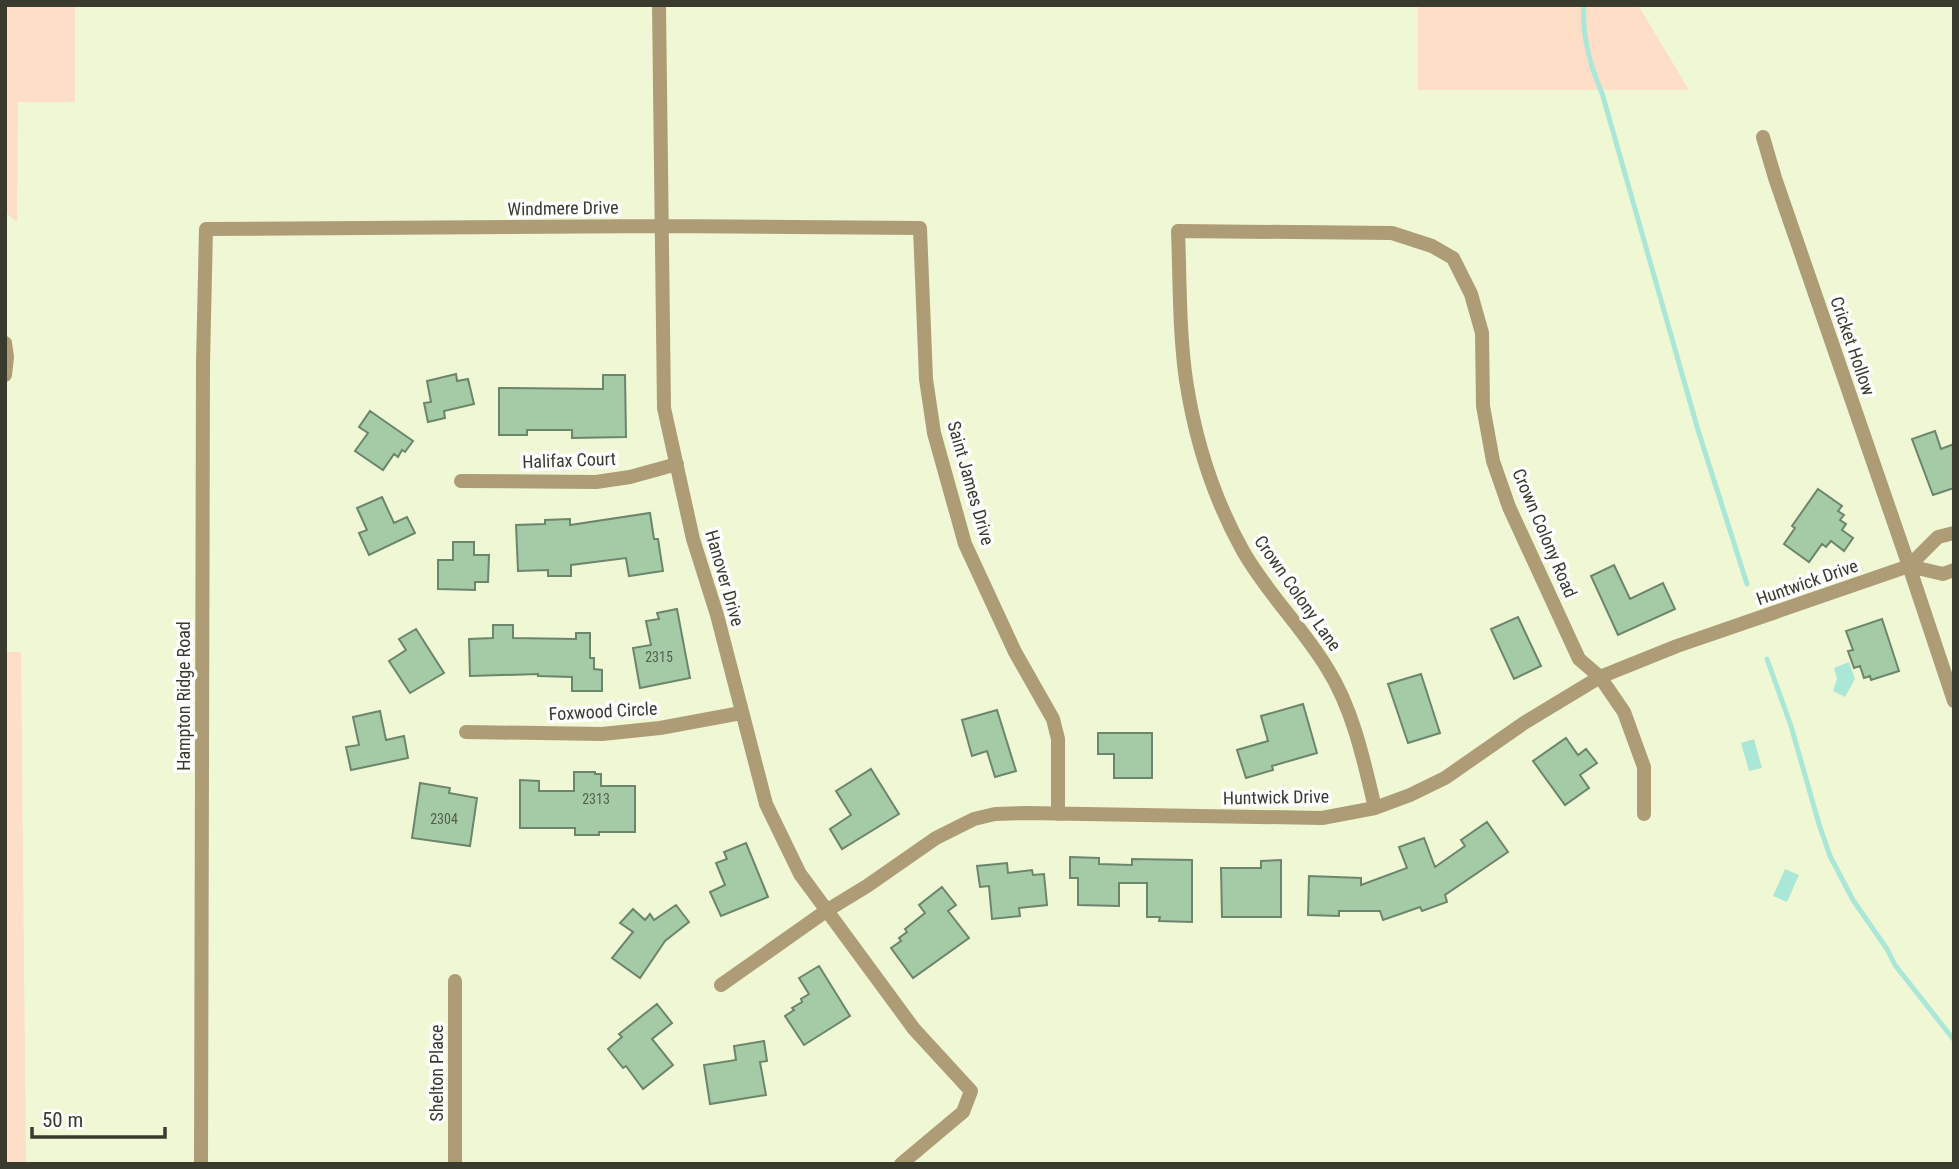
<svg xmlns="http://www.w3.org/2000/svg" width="1959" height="1169" font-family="'Roboto Condensed',sans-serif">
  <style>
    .green { fill: #fedec6 }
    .water { fill: #abe7d6 }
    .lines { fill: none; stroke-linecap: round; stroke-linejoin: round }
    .stream { stroke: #abe7d6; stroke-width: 5 }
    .building { fill: #a5cba6; stroke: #6c856d; stroke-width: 2 }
    .street { stroke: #ad9c76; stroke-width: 14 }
    .labels { text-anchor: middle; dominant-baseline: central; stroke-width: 7; stroke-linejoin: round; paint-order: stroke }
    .number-label { font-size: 14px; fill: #545f4c }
    .street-label { font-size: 18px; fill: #393b2e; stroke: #fff }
  </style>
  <rect width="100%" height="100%" fill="#f0f7d4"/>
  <path class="green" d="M5,5H75V102H18L17,222L5,212Z
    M1418,5H1638L1689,90H1418Z
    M5,652H21L26,1164H5Z"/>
  <path class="water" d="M1849,662L1855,679L1845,697L1833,691L1837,679L1834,668Z
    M1754,739L1762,768L1749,771L1741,743Z
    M1785,869L1799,875L1787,902L1773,896Z"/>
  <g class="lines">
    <path class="stream" d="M1584,5C1582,36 1590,66 1602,93L1698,430L1747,584
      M1767,659L1791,726L1819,824L1830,856L1853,900L1887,949L1895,965L1954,1040"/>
  </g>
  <path class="building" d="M456,374L457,381L468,379L474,404L444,411L445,418L428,422L424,403L431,402L427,381Z
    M603,375H625L626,437L572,438V430H527V435H499V388L603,389Z
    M370,411L413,441L405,452L402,450L398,457L394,454L383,470L355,451L368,433L359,427Z
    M1935,431L1941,449L1954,444V488L1933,495L1912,439Z
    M1818,489L1842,506L1838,511L1844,515L1840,520L1846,524L1842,530L1853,538L1844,551L1831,541L1826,547L1822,544L1809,562L1784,544L1795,528L1792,526Z
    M382,497L394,523L407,517L415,533L369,555L359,533L367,530L357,508Z
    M650,513L654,539H658L663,571L629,576L626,558L571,565V576H548V570L518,571L516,525L545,524V520L570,519V525Z
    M453,542H474V555H489L488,582H475V590L438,589V560H453Z
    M1614,565L1630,599L1663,583L1675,609L1618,635L1591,576Z
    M677,609L690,678L640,688L633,648L651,645L646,621L659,619L657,613Z
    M1518,617L1541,666L1514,679L1491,629Z
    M1882,619L1899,671L1871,680L1870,676L1864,678L1860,666L1854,668L1848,651L1853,650L1846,631Z
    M493,625H513V638L576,639V633H590V658H594V669L602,670V691H572V677L538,676V674L470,676L469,639L493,638Z
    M416,629L444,673L410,693L389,661L406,650L399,639Z
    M1421,674L1440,733L1408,743L1388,684Z
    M1303,704L1317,753L1272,766L1273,770L1246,778L1237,750L1268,741L1261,716Z
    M997,710L1016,771L995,777L987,751L972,756L962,720Z
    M380,711L386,740L404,736L408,758L351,770L346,747L359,745L353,717Z
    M1098,733H1152V778H1114V754H1098Z
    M1566,738L1578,755L1586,749L1597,763L1580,775L1589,788L1565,805L1533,761Z
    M871,769L899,814L842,849L830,829L851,815L836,791Z
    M574,772H595V774H601V786H635V832H599V835H575V828H520V780L539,781V791H574Z
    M420,783L450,788L449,793L477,798L470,846L412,838Z
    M1487,822L1508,852L1445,895L1447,902L1422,911L1420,907L1383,920L1380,911H1339V916L1308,915L1309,876L1361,878V885L1407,868L1399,847L1424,838L1435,867L1465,846L1461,840Z
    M746,843L768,897L721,916L710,892L725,885L716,863L727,859L724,852Z
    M1070,857L1099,858V864L1132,865V859L1192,860V922L1159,921L1160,917H1147V883H1119V906L1078,905V878H1070Z
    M1281,860V917H1222L1221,868H1261V861Z
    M1007,863L1008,873L1032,870L1033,875L1044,874L1047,905L1019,908L1020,916L992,919L989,886L980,887L977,866Z
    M942,887L956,905L948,911L969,938L913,978L891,948L901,941L899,938L907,932L905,929L925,913L919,905Z
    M676,905L689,922L665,941L640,978L612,958L633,932L620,923L633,909L645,920L650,914L654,920Z
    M819,966L850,1016L804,1045L785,1016L794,1010L792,1008L802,1002L801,999L809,994L799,978Z
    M657,1004L672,1023L652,1039L673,1065L643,1089L626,1066L623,1068L608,1049L622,1037L619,1034Z
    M764,1041L767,1061L760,1062L766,1095L710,1104L704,1065L736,1060L734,1046Z"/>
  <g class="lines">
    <path class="street" d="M659,5L664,408L693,539L717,615L766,804L800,874L914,1029L971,1091L963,1112L901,1164
      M1763,137L1775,178L1909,566L1954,701
      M5,343L7,357L5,375
      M461,481L596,482L630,477L677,464
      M1909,566L1943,574L1954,570
      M466,732L602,734L660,728L741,713
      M1375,808C1364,761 1353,709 1327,668C1302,627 1267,593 1243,551C1214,499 1195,439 1186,380C1179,331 1180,281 1178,231L1392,233L1432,246L1453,258L1471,294L1482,333L1483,406L1493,461L1509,507L1579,659L1600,677L1624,712L1644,767V814
      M721,985L826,911L867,886L936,838L974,819L995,814L1027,813L1322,818L1375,808L1410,795L1445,778L1524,723L1600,677L1677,646L1909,566L1938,537L1954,533
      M201,1164L203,363L206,229L662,226L920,228L926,379L934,433L965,544L1015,652L1053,719L1058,739V814
      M455,1164V981"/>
  </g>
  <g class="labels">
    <g class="number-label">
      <text x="659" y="657">2315</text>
      <text x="596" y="799">2313</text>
      <text x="444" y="819">2304</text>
    </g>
    <g class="street-label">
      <text transform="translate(563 208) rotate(-1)">Windmere Drive</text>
      <text transform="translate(1853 346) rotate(71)">Cricket Hollow</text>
      <text transform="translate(569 460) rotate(-2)">Halifax Court</text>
      <text transform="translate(971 483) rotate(74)">Saint James Drive</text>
      <text transform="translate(1545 533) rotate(67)">Crown Colony Road</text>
      <text transform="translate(725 578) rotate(74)">Hanover Drive</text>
      <text transform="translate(1807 582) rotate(-19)">Huntwick Drive</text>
      <text transform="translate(1298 593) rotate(55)">Crown Colony Lane</text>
      <text transform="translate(183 696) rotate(-90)">Hampton Ridge Road</text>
      <text transform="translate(603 711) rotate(-3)">Foxwood Circle</text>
      <text transform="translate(1276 797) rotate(-1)">Huntwick Drive</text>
      <text transform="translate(436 1073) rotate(-90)">Shelton Place</text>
    </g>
  </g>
  <rect width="1959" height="1169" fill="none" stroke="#393b2e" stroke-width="14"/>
  <path d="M32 1127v10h133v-10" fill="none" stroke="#393b2e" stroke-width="3.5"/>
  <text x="42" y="1127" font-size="21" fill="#393b2e" stroke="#ffffff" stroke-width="5" paint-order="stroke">50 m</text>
</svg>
